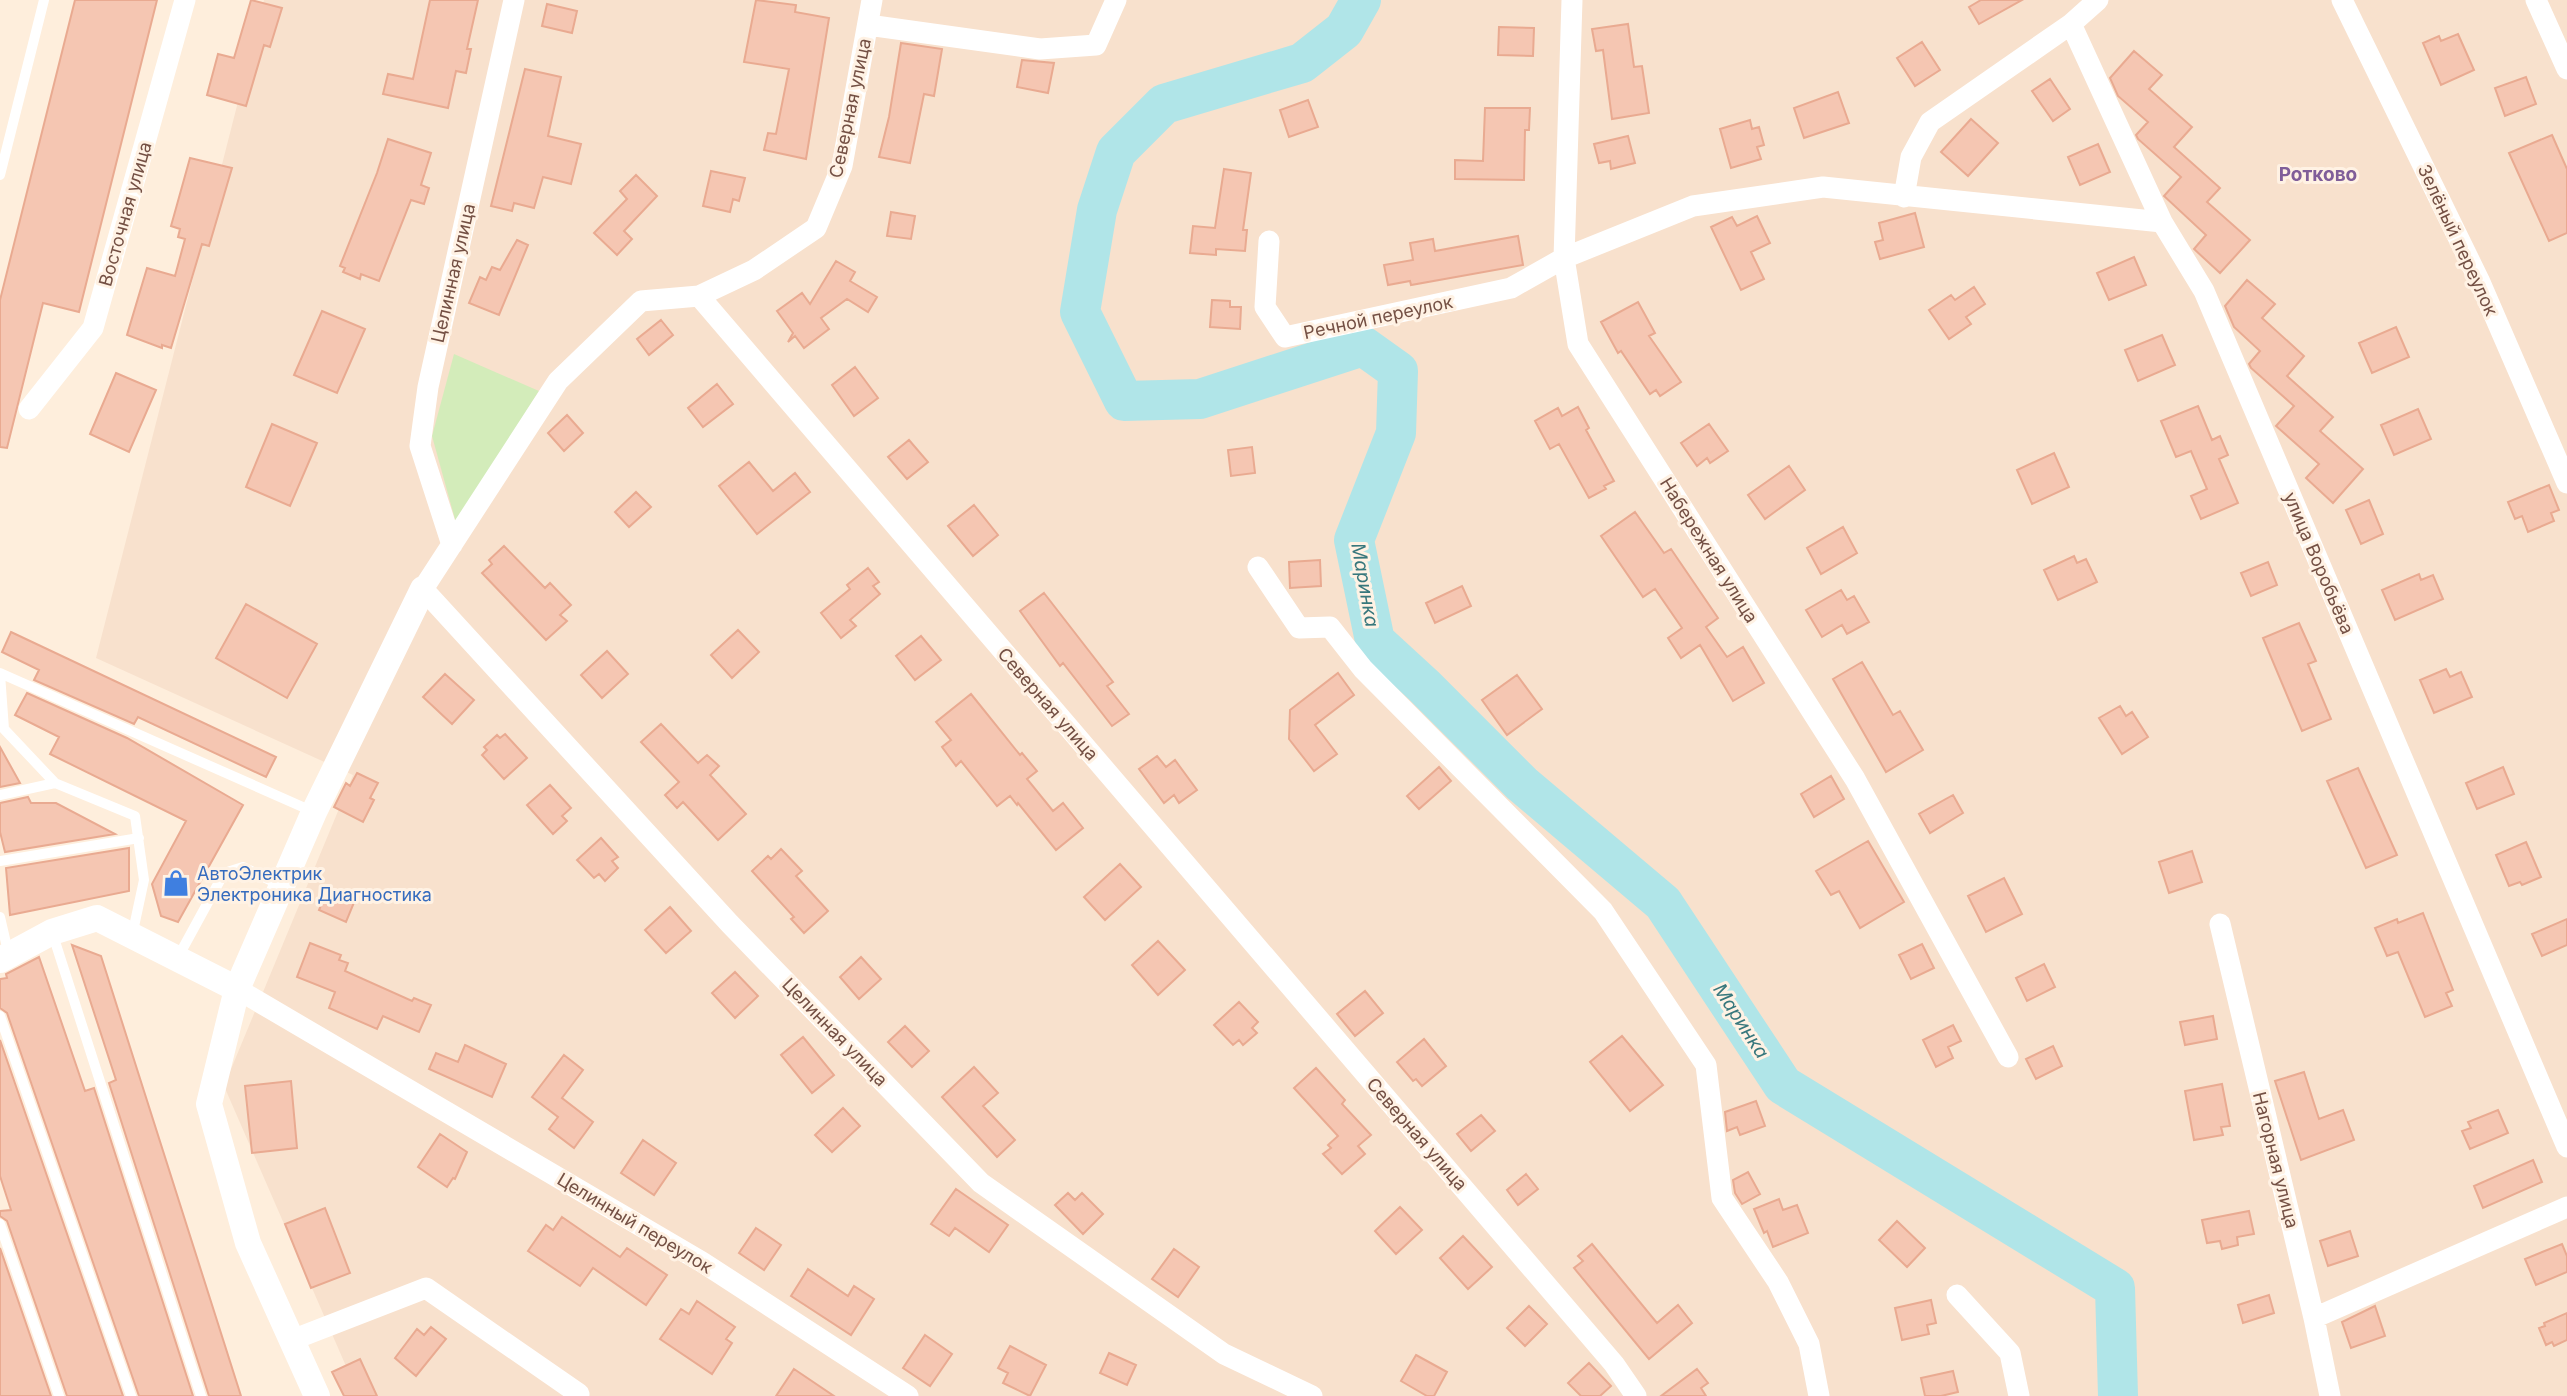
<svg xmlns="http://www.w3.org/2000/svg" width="2567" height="1396" font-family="Inter,sans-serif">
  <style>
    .residential { fill: #f8e1cd }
    .green { fill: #d3ecba }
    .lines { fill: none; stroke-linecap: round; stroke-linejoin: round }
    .river { stroke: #b0e5e8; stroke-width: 40 }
    .building { fill: #f5c6b2; stroke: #e9aa91; stroke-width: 2 }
    .service { stroke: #fff; stroke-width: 10 }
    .minor { stroke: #fff; stroke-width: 21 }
    .tertiary { stroke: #fff; stroke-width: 26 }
    .labels { text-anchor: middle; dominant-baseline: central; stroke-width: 6; stroke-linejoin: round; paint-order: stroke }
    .street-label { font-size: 18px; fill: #745044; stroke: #fff2e4 }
    .shop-label { font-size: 18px; fill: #366cbe; stroke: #fff2e4; text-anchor: start }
    .neighbourhood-label { font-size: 19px; font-weight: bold; fill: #805e99; stroke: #fff2e4 }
    .water-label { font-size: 19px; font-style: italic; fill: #37777c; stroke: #fff2e4 }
  </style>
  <rect width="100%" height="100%" fill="#feeedc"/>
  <path class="residential" d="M264,0H2567V1396H359L224,1086L353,775L96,658Z"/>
  <path class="green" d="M454,354L539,391L456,523L432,436Z"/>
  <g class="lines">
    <path class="river" d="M1361,0L1344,30L1302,63L1164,104L1116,152L1097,210L1080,312L1124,401L1200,399L1363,346L1398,371L1396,433L1354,540L1375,641L1424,686L1522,784L1663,903L1783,1085L2115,1288L2118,1396"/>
  </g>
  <path class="building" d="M75,0H157L79,312L43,303L7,448L0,447V300Z
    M251,0L282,8L270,47L264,45L246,106L207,95L218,54L234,58Z
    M430,0H478L467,49H471L466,73L456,71L448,108L383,94L388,74L413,79Z
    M756,0L796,5L795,12L829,18L806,159L764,150L768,133L776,134L789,69L744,62Z
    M1981,0H2022L1979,24L1969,7Z
    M547,4L577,11L572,33L542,26Z
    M1628,24L1634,67L1642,66L1649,113L1612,119L1603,50L1596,51L1592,29Z
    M1499,27L1534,28L1533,56L1498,55Z
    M2458,34L2474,70L2441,85L2423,43L2439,36L2441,41Z
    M1922,42L1940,70L1915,86L1897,58Z
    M901,43L942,49L934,96L924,94L910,163L879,157L889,117Z
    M2134,51L2162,75L2149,89L2192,127L2174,147L2220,188L2207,202L2250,240L2220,273L2194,249L2206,235L2164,196L2181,177L2138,139L2136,135L2148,122L2118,96L2110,78Z
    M1022,60L1054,63L1048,93L1017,87Z
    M525,69L561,77L548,136L581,144L571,184L543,177L534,208L514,203L512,211L491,206Z
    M2526,77L2536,104L2505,116L2495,88Z
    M2050,79L2070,109L2053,121L2032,91Z
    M1838,92L1849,123L1804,138L1794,108Z
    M1308,100L1318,127L1289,137L1280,110Z
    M1485,108H1530L1529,130H1525L1524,180L1455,179V160L1483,161Z
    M1971,119L1998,143L1968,176L1941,152Z
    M1750,120L1752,129L1759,127L1764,145L1757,147L1761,159L1731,168L1720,129Z
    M2552,135L2567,169V233L2549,241L2509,153Z
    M1628,136L1635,163L1611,169L1610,161L1599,163L1594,144Z
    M388,139L431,153L421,185L429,188L424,204L411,200L379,281L361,274L360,279L343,272L345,268L340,266L377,173Z
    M2098,144L2110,172L2080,185L2068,157Z
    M190,158L232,168L209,246L202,244L171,348L162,345V348L127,335L147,268L175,276L185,239L178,237L180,229L171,226Z
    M1224,169L1251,173L1243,230H1247L1245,251L1216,249V255L1190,253L1193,226L1215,228Z
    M711,171L745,178L739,201L733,199L730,212L703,206Z
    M636,175L657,196L624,231L632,239L617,255L594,233L627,199L620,191Z
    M891,212L915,216L911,239L887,236Z
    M1915,213L1924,247L1880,259L1875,242L1883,240L1879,223Z
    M1757,216L1770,243L1751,252L1764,279L1741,290L1711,227L1732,217L1737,226Z
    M1518,236L1523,265L1411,285L1410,281L1388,285L1384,265L1413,260L1410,243L1433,239L1435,251Z
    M517,240L528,245L499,315L469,303L480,277L486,280L492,267L500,270Z
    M2134,257L2146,285L2109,300L2097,273Z
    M836,261L855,272L850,281L877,297L868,312L847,299L821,318L829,329L804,348L795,336L788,342L793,333L777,311L802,293L810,304Z
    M2247,280L2275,304L2262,318L2304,356L2287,376L2333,417L2320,431L2363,469L2333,503L2306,478L2319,464L2276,426L2294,406L2251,368L2249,364L2260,351L2234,327L2225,306Z
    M1974,287L1985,304L1966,317L1971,324L1949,339L1929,310L1951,295L1955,300Z
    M1212,300L1230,301V307H1241L1240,329L1210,327Z
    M1638,302L1655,333L1649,336L1681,382L1660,396L1656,390L1650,394L1621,351L1618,353L1601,322Z
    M322,311L365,329L337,393L294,375Z
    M661,320L673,335L649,355L637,339Z
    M2396,327L2409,357L2372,373L2359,343Z
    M2162,335L2175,365L2138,381L2125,350Z
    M855,367L878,398L854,416L832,385Z
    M116,373L156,390L129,452L90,434Z
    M717,384L733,404L703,427L688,408Z
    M2198,406L2212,440L2220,436L2228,455L2219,459L2238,503L2201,519L2191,496L2207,489L2191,451L2176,457L2161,421Z
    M1578,407L1589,428L1586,430L1614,481L1604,486L1606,489L1589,498L1559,444L1550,449L1535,421L1558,408L1562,416Z
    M2418,409L2431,439L2394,455L2381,425Z
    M567,415L583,433L564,451L548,433Z
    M272,424L317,443L290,506L246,487Z
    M1709,424L1728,451L1710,463L1707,458L1697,466L1681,443Z
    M909,440L928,462L907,479L888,457Z
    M1252,447L1255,473L1231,476L1228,450Z
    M2054,453L2069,487L2032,504L2017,470Z
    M749,462L773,491L795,473L810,492L757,534L719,486Z
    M1789,466L1805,490L1765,519L1748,495Z
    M2549,485L2559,510L2551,513L2554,521L2528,532L2522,516L2515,519L2508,502Z
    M636,492L651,507L629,527L615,512Z
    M2369,500L2383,534L2361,544L2346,510Z
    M974,505L998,535L973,556L948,526Z
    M1635,512L1664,553L1671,549L1718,618L1706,627L1727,657L1743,647L1764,683L1733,701L1700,645L1681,658L1668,638L1682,628L1655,589L1643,597L1601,536Z
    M1843,527L1857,553L1821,574L1807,548Z
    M504,546L545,588L550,583L571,605L560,615L567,621L546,640L482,573L492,564L489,560Z
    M2074,556L2077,563L2086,559L2097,582L2058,600L2044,570Z
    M1320,560L1321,586L1290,588L1289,562Z
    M2268,562L2277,585L2251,596L2241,573Z
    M868,568L879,582L873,586L880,594L850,620L856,626L841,638L821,613L850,589L847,585Z
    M2419,574L2421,580L2433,575L2443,599L2395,620L2382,590Z
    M1462,586L1471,606L1435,623L1426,603Z
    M1841,590L1847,600L1854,596L1869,622L1847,634L1842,625L1822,637L1806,610Z
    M1044,593L1113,682L1107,686L1129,714L1112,726L1063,663L1060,666L1020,611Z
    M246,604L317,644L287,698L216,658Z
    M2299,623L2316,661L2308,664L2331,719L2302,731L2263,638Z
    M738,630L759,652L732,678L711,655Z
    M11,632L276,757L266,777L138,717L134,724L34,680L39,670L2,652Z
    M921,636L941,660L915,680L896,656Z
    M607,651L628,674L602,698L581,675Z
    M1862,662L1893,715L1900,711L1923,750L1886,772L1833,679Z
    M2446,669L2450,677L2461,672L2472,697L2434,713L2420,680Z
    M1338,673L1354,695L1315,725L1337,754L1314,771L1289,739L1290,710Z
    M445,674L474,700L452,724L423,697Z
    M1517,675L1542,709L1507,735L1482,700Z
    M27,693L127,738L243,805L178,922L161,916L152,884L186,821L50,754L59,737L15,715Z
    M971,694L1020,755L1022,753L1037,771L1027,779L1053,811L1063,803L1083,828L1056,850L1018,803L1017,805L1010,796L997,806L961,761L956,766L942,747L951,740L936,722Z
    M2120,706L2126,716L2132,712L2148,737L2122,754L2099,718Z
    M661,724L698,763L707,755L719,766L710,775L746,814L718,840L683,802L677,808L665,795L679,782L641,742Z
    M505,734L527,758L504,779L482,755L487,750L484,747L497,735L500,738Z
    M0,747L20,783L0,787Z
    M1157,756L1166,767L1175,760L1197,790L1179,803L1174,795L1164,803L1139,769Z
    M1439,767L1451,781L1419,809L1407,796Z
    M2503,767L2514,794L2477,809L2466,783Z
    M2358,768L2397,855L2366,868L2327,781Z
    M357,773L378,783L370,798L374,800L363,822L334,807L346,783L350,786Z
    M1831,776L1844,799L1814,817L1801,794Z
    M550,785L571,808L562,816L567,821L553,834L527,805Z
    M1953,795L1963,813L1930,833L1919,814Z
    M28,797L31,803H56L115,834L5,852L0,832V803Z
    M601,838L618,857L612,861L618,868L605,881L599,874L594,878L577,860Z
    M1868,841L1904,902L1860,928L1839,891L1831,895L1816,871Z
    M2526,842L2541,877L2522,885L2520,882L2509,886L2496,855Z
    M129,848V891L10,915L6,868Z
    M781,849L802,871L796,876L828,911L804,933L791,919L794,917L752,871L768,856L771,859Z
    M2192,851L2202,882L2169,893L2159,862Z
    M1120,864L1141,887L1105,920L1084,897Z
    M2004,878L2022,914L1986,932L1968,896Z
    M328,889L355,900L346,922L319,910Z
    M670,907L691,931L666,953L645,930Z
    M2423,913L2453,990L2446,993L2452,1006L2425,1017L2398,952L2387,956L2375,928L2397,919L2398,923Z
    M2567,919V945L2542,956L2532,934Z
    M1158,941L1185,970L1158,995L1132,965Z
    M310,943L341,955L339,960L348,963L345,971L412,1001L414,998L431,1005L419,1032L383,1016L377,1029L329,1008L335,992L297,977Z
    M1922,944L1934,968L1911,979L1899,955Z
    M72,945L101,956L241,1396H209L109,1083L116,1080Z
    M39,957L85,1091L94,1088L193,1396H139L7,1013L0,1008V979L7,978L6,974Z
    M861,957L881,979L859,999L840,977Z
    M2044,964L2055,987L2027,1001L2016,978Z
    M735,972L758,996L735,1018L712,993Z
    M1365,991L1383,1013L1355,1036L1337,1014Z
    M1239,1002L1258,1022L1252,1028L1257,1033L1243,1045L1239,1040L1233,1045L1214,1025Z
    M2213,1016L2217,1039L2185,1045L2180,1022Z
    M1953,1025L1961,1041L1948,1047L1953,1058L1936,1067L1923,1040Z
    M905,1026L929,1051L912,1067L888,1042Z
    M1622,1036L1663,1085L1630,1111L1590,1062Z
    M803,1037L834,1075L812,1093L781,1055Z
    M1424,1039L1446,1066L1422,1086L1416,1079L1413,1081L1397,1062Z
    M0,1040L123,1396H67L7,1221L0,1216V1211L11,1210L0,1176Z
    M465,1045L506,1064L492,1097L429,1069L436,1053L458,1062Z
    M2053,1046L2062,1066L2036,1079L2026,1059Z
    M564,1055L583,1070L562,1098L593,1122L574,1148L549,1129L558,1117L532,1097Z
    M974,1067L998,1093L983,1106L1015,1140L997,1157L942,1097Z
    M1316,1068L1345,1100L1342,1104L1371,1135L1358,1146L1365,1154L1342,1174L1323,1154L1331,1148L1328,1145L1338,1136L1294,1088Z
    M2304,1072L2319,1119L2343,1110L2354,1140L2301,1160L2275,1081Z
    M291,1081L297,1148L252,1153L245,1086Z
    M2222,1084L2230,1126L2221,1127L2223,1135L2194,1140L2185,1091Z
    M1756,1101L1765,1126L1740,1135L1737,1127L1727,1131L1725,1112Z
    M843,1108L860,1126L832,1152L815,1135Z
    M2498,1110L2508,1133L2470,1149L2462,1131L2471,1128L2468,1122Z
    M1481,1115L1495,1131L1471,1151L1457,1134Z
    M440,1134L467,1152L455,1179L453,1178L447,1187L418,1167Z
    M643,1140L676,1163L654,1195L621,1173Z
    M2533,1160L2542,1182L2483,1208L2474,1186Z
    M1748,1172L1760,1194L1742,1204L1735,1193L1733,1180Z
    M1526,1174L1538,1189L1518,1205L1507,1190Z
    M956,1189L1008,1225L989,1252L955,1228L949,1236L931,1224Z
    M1068,1193L1075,1200L1082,1193L1103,1214L1083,1234L1055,1205Z
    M1779,1199L1783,1210L1797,1205L1808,1233L1773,1247L1767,1231L1764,1233L1754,1209Z
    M1400,1207L1422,1230L1396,1254L1375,1231Z
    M325,1208L350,1273L311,1288L285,1224Z
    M2249,1211L2254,1234L2237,1237L2238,1245L2222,1249L2220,1241L2207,1243L2202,1220Z
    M562,1217L620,1257L627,1248L667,1275L646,1305L593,1268L580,1286L528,1251L546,1225L553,1230Z
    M1897,1221L1925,1248L1907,1267L1879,1240Z
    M756,1228L781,1245L764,1270L739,1253Z
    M2350,1231L2358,1256L2328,1266L2320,1241Z
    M1463,1236L1492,1267L1468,1289L1440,1258Z
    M1592,1244L1657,1323L1678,1305L1692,1323L1649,1359L1574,1268L1583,1261L1578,1256Z
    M2562,1244L2567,1256V1272L2536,1285L2525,1259Z
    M0,1248L51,1396H0Z
    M1174,1249L1199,1267L1178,1297L1152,1279Z
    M808,1269L848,1296L854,1286L874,1299L851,1335L791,1296Z
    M2269,1295L2274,1313L2243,1323L2238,1305Z
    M1931,1300L1936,1323L1927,1325L1929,1334L1902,1340L1895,1308Z
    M697,1301L735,1327L726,1339L732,1343L712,1374L660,1339L681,1309L689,1314Z
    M1529,1306L1547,1324L1525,1346L1507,1328Z
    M2375,1306L2385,1336L2351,1348L2342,1322Z
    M2567,1313V1340L2554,1346L2552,1342L2546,1345L2539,1328L2545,1326L2544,1323Z
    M431,1327L446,1339L416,1376L395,1358L417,1329L424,1335Z
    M925,1335L952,1354L930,1386L903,1368Z
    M1010,1346L1046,1365L1030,1396L1003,1383L1008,1373L998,1368Z
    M1109,1353L1136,1365L1127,1385L1100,1373Z
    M1416,1355L1447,1372L1434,1396H1427L1401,1381Z
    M360,1359L377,1396H344L332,1372Z
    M1589,1363L1611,1386L1600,1396H1581L1568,1383Z
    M794,1369L834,1396H776Z
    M1697,1369L1708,1383L1701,1388L1706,1396H1661Z
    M1953,1371L1958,1392L1941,1396H1925L1921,1378Z"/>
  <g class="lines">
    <path class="service" d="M0,175L44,0
      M0,673L314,812
      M0,674L4,729L55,783L135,816L144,880L132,936
      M0,795L55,783
      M0,861L139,838
      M0,917L9,956
      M52,932L201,1396
      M177,959L224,873L243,867L282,886
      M0,1016L131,1396
      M0,1224L59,1396"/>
    <path class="minor" d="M872,0L842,166L816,228L754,270L699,296L641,301L558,381L423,589L730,924L981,1183L1224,1354L1312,1396
      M1572,0L1564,258L1578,344L1855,779L2008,1057
      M2342,0L2479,280L2567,483
      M2536,0L2567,69
      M2071,24L2162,222
      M868,25L1040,49L1096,45L1116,0
      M1904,197L1911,157L1930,122L2071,24L2098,0
      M1269,241L1265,307L1285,337L1511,288L1564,258L1693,206L1823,187L2162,222L2204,291L2567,1147
      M699,296L1614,1364L1636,1396
      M29,409L93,328L185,0
      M452,545L420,446L428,387L514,0
      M1258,567L1299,628L1330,627L1363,669L1603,911L1706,1065L1722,1198L1778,1282L1809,1344L1819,1396
      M2220,924L2314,1318L2330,1396
      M237,989L702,1262L908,1396
      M1957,1295L2010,1353L2019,1396
      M2314,1318L2567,1207
      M292,1340L426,1288L579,1394"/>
    <path class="tertiary" d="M0,960L52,932L97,918L237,989
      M317,1396L248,1243L209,1104L237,989L314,812L423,589"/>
  </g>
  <defs>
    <symbol id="shop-bare" viewBox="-9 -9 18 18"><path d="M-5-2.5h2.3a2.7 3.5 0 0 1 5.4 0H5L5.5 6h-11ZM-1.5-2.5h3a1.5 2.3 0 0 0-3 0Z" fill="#3f7fe0" stroke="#fff2e4" stroke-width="2.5" paint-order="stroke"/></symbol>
  </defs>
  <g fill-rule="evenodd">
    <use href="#shop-bare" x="157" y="864" width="38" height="38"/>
  </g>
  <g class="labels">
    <g class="street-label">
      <text transform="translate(850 108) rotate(-78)">Северная улица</text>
      <text transform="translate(125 214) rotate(-74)">Восточная улица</text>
      <text transform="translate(2458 240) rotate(65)">Зелёный переулок</text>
      <text transform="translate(453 273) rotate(-77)">Целинная улица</text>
      <text transform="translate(1378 317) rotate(-12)">Речной переулок</text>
      <text transform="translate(1709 550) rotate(58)">Набережная улица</text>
      <text transform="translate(2319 563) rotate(67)">улица Воробьёва</text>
      <text transform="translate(1048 704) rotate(49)">Северная улица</text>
      <text transform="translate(835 1032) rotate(46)">Целинная улица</text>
      <text transform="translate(1417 1134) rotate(49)">Северная улица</text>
      <text transform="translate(2276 1160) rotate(76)">Нагорная улица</text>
      <text transform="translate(635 1223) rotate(31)">Целинный переулок</text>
    </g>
    <g class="shop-label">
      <text x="197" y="873">АвтоЭлектрик<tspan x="197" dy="21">Электроника Диагностика</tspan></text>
    </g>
    <g class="neighbourhood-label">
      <text x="2318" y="174">Ротково</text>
    </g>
    <g class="water-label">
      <text transform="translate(1365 585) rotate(80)">Маринка</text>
      <text transform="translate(1741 1021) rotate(57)">Маринка</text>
    </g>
  </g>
</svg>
